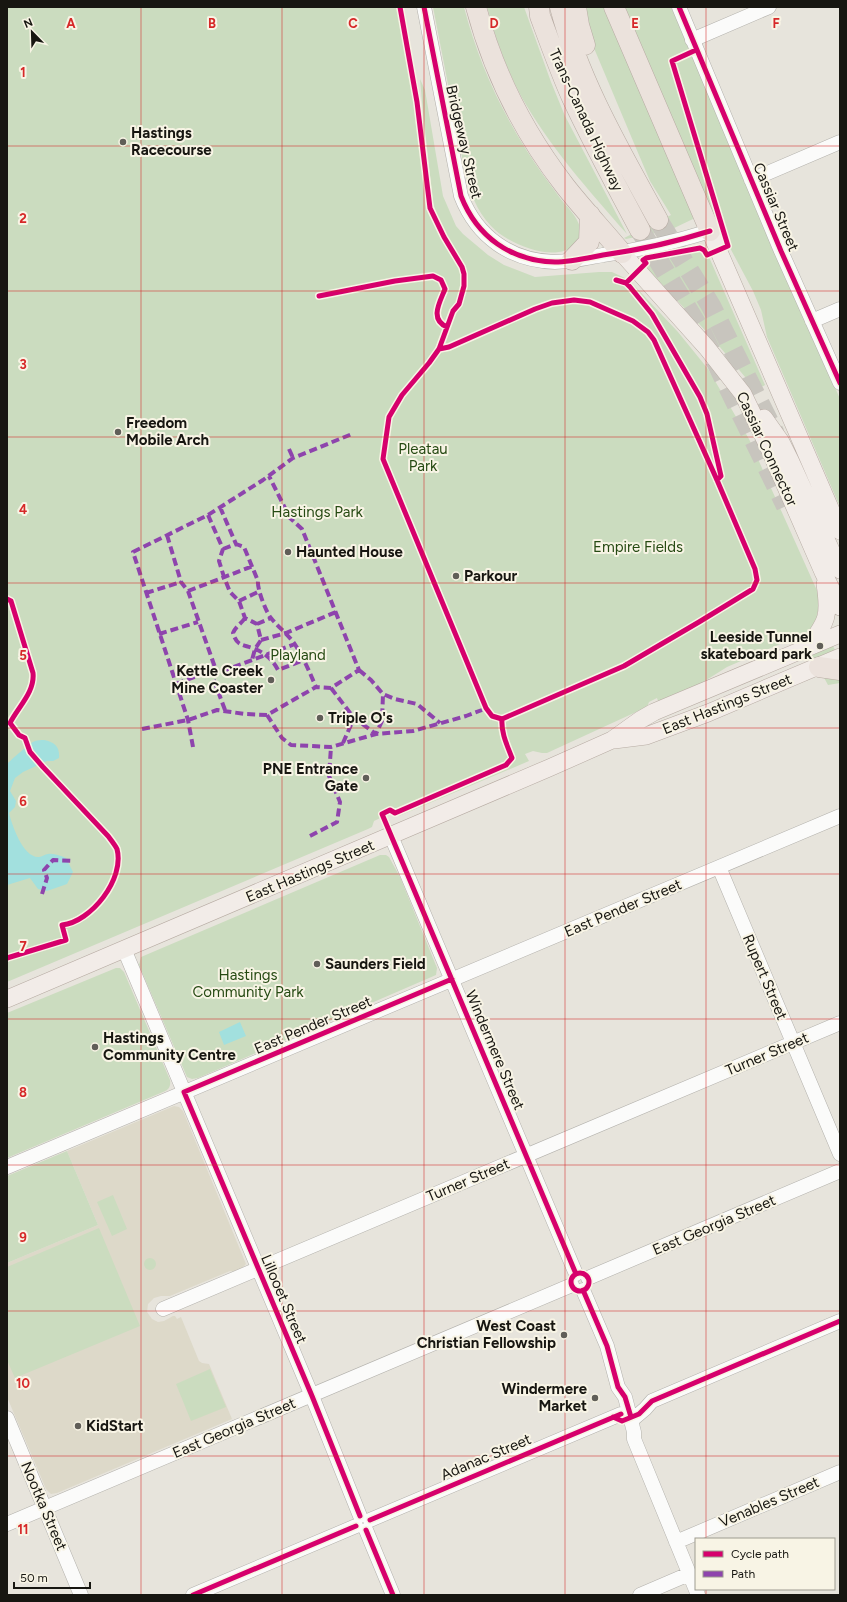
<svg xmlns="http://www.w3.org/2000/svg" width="847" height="1602" font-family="Figtree,sans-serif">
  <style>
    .built { fill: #ddd9c9 }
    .green { fill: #cbdcbf }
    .water { fill: #a2e0de }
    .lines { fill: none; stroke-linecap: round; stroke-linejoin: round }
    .highway-tunnel { stroke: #c8c5be; stroke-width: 20; stroke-dasharray: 20 10; stroke-linecap: butt }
    .minor-casing { stroke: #b3b1ac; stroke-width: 15 }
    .major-casing { stroke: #b7aba3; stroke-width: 18 }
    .highway-casing { stroke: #b7aba3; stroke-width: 21 }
    .minor { stroke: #fbfbfa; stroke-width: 14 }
    .major { stroke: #f2ece8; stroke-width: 17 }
    .highway { stroke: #ebe2dc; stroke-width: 20 }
    .quiet { stroke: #8e44ad; stroke-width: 4; stroke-dasharray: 8 4; stroke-linecap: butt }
    .cycleway-casing { stroke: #f8f4e5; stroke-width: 8 }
    .cycleway { stroke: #d6006c; stroke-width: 5 }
    .grid { fill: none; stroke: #d62828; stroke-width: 1; stroke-opacity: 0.55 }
    .poi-dot { fill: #605e58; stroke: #f8f4e5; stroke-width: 1.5 }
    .labels { text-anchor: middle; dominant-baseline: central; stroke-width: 4; stroke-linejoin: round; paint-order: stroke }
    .street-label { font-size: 15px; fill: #171611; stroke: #f8f4e5 }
    .poi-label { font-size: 15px; font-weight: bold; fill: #171611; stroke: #f8f4e5; text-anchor: start }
    .park-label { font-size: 15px; fill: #264a13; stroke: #f8f4e5 }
    .grid-label { font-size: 13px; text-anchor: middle; font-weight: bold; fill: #d62828; stroke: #f8f4e5; stroke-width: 4; stroke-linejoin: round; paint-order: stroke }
  </style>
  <rect width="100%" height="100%" fill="#e7e4dc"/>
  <path class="built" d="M174,1106L179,1107L183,1111L246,1264L241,1269L234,1272L230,1271L170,1296H161L154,1298L148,1304L147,1312L152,1319L158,1322L164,1321L173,1316H175L177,1319L181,1317L199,1361L202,1363L209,1364L232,1419L57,1493L51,1494L46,1489L7,1397V1263L98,1225L67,1151Z"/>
  <path class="green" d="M7,7H399L418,124L426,203L436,212L433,203L422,102L420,79L425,90L443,196L456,226L463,234L488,255L504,265L535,277L599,272H612L629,280L678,332L708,369L749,439L819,595L820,606L817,614L840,660V683L828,685L801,635L727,667L700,684L658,701L657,698L649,702L647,707L547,753H542L533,751L525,754L529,761L399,816L391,813L374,821L372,827L368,829L7,982Z
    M433,7H464C477,58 499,107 527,151C537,167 549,183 560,198C567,207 578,217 580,228C581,234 579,239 575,244C556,265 506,243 491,226C476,210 470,192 465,172Z
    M487,7H524L551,82L565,116L627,234C589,191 549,146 521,96C506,68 495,37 487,7Z
    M583,7H605L692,209L693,219L670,230L626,239L624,238L671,215L650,181L636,148L591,41Z
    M623,7H671L840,399V507L767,337L761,310L753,291L720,229Z
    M699,249L702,250L706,258L709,257L765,385L756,390L714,340L646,267L649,264L646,261L648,258Z
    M380,855H386L389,857L400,877L437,968L436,975L198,1078L192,1079L187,1077L139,965L141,957Z
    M116,968H120L124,972L170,1080C171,1086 169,1090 163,1092L7,1158V1013Z
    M67,1151L98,1225L7,1263V1176Z
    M113,1195L127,1229L112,1236L97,1202Z
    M99,1228L140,1326L15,1378L7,1360V1267Z
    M144 1264a6 6 0 1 1 12 0a6 6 0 1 1-12 0Z
    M210,1369L226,1407L191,1421L176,1384Z"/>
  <path class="water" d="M44,740C55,742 60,747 59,758L53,761H47L23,772L15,778L10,791L16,801L15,807L9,813C12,825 23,858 39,857C42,857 45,854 48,854C54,853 61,856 66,858L73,872L67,884L47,891L38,889L30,878L7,885V764C11,760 31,742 35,741C38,740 41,740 44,740Z
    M240,1022L246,1036L224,1045L219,1032Z"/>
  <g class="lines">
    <path class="highway-tunnel" d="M658,220L711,306L775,434
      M640,230L702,333L786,506"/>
    <defs>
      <path id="minor" d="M424,7L461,196C477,237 511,261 555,262C570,262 587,258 603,255C639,250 675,242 710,231
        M679,7L781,251L840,383
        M692,40L769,7
        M751,180L840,142
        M812,321L840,309
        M391,836L576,1274
        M719,867L840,1154
        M124,949L312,1396L360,1516
        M7,1167L840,816
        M588,1278L840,1171
        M583,1290L607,1346L618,1387L625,1397L634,1432V1439L698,1595
        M163,1309L840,1023
        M7,1418L81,1595
        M632,1420L645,1409L652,1401L840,1321
        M370,1520L621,1414
        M7,1524L572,1285
        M366,1530L393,1595
        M676,1542L840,1472
        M193,1595L356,1526
        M640,1595L689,1574"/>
      <path id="major" d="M710,231L840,531
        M622,253L707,348L743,394L768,446L823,572L840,607
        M764,418L781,442L790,460L840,570
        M809,646C827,621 830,616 825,584
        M614,740L646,736L708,713L840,657
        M7,999L549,768L612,740L640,720L654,712L840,634"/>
      <path id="highway" d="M476,7C493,71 524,133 565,186C583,209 603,230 622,253
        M539,7L540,16C550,43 560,71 572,98C593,143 617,187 640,230
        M560,7C580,83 621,152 658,220
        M576,7L579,25L585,45
        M614,7L710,231
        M572,260L589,242L590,215
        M819,667L840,670"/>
    </defs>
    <use href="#minor" class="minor-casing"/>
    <use href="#major" class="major-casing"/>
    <use href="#highway" class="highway-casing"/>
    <use href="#minor" class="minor"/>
    <use href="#major" class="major"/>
    <use href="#highway" class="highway"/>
    <path class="quiet" d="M289,449L293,458
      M220,507L236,544
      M208,515L223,549L219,561L224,577L230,592L239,601L245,618L257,624L261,640L255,649L252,660
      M167,535L181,582L188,591L217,673
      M223,549L236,544L244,547L258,581C257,589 266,612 271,618C279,628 289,635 296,646C304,659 310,673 316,687
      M188,591L253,566
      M146,593L181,582
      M239,601L260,591
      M245,618C241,624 236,626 233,633C237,647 243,644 255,649C265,653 273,660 278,670L304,660
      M257,624L271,618
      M159,634L198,622
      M261,640L286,633L336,612
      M359,670L371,680L383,694L395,699L417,704L440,723
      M176,684L205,673L212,675
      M331,688L354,718L376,734L382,721L383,694
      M225,710L212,675L295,644
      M267,715L282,738L291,745L331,747L376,734L413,731L466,716L482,710
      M142,729L188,720L217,710L245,714L267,715L316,687L331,688L359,670L302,529L290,518L269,476
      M343,743L354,718
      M193,747L188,720L133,552L208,515L263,480L293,458L352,434
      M310,836L337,822L340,802L329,776L331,747
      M42,894L47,878L44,870L53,860L73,861"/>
    <defs>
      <path id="cycleway" d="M400,7L417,102L430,208L444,237L462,267L464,274V286L459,304L453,311L439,349L429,363L402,395L389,417L383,459L486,708L492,716L502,719L624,666L699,622L753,589L757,580L755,569L717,480L654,340L648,332L633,321L590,302L574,300L552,303L535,309L449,347L439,349
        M424,7L461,196C477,237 511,261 555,262C570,262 587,258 603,255C639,250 675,242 710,231
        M679,7L781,251L840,383
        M616,280L626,283L646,263L643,260L646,258L700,248L704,250L707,255L728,246L672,61L696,50
        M626,283L630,287L652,314L700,397L707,414L721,476L717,480
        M319,296L395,281L433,276L441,280L445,289C440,302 429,319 447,327
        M7,599L11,601L33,673C35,692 18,707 10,723L19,735L25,738L30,752L43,767L108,836C111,840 115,845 117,849C125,879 91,922 62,925L66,940L7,958
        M502,719C501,733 507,745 512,758L506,765L395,813L390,810L382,814L576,1274
        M571 1282a9 9 0 1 1 18 0a9 9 0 1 1-18 0Z
        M583,1290L607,1346L618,1387L625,1397L631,1417
        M613,1417L622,1421L639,1414L652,1401L840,1321
        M360,1516L312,1396L184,1092L452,979
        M370,1520L621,1414
        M366,1530L393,1595
        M193,1595L356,1526"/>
    </defs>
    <use href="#cycleway" class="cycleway-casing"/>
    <use href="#cycleway" class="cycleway"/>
  </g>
  <path class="grid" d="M141,7V1595M282,7V1595M424,7V1595M565,7V1595M706,7V1539M7,146H840M7,291H840M7,437H840M7,583H840M7,728H840M7,874H840M7,1019H840M7,1165H840M7,1311H840M7,1456H840M706,1589V1595"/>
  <g class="poi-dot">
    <circle cx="123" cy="142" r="4"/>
    <circle cx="118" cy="432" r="4"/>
    <circle cx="288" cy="552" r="4"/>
    <circle cx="456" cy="576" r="4"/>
    <circle cx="820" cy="646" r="4"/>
    <circle cx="271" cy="680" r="4"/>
    <circle cx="320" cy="718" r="4"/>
    <circle cx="366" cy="778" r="4"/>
    <circle cx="317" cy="964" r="4"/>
    <circle cx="95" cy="1047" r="4"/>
    <circle cx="564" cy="1335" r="4"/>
    <circle cx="595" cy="1398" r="4"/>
    <circle cx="78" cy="1426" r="4"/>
  </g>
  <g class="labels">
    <g class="street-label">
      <text transform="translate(586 120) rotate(65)">Trans-Canada Highway</text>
      <text transform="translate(464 142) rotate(77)">Bridgeway Street</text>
      <text transform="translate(776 207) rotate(67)">Cassiar Street</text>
      <text transform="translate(767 449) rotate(65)">Cassiar Connector</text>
      <text transform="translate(727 704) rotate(-22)">East Hastings Street</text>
      <text transform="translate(310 871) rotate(-23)">East Hastings Street</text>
      <text transform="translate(623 908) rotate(-23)">East Pender Street</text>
      <text transform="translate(765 977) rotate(67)">Rupert Street</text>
      <text transform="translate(313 1025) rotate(-23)">East Pender Street</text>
      <text transform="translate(495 1050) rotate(67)">Windermere Street</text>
      <text transform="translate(767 1054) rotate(-23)">Turner Street</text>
      <text transform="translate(468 1180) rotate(-23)">Turner Street</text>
      <text transform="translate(714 1225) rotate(-23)">East Georgia Street</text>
      <text transform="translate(284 1299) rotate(67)">Lillooet Street</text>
      <text transform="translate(234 1428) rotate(-23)">East Georgia Street</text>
      <text transform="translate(486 1457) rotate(-23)">Adanac Street</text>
      <text transform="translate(769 1502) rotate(-23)">Venables Street</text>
      <text transform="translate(44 1506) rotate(67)">Nootka Street</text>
    </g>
    <g class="poi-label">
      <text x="131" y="133">Hastings<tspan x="131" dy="17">Racecourse</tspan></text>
      <text x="126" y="423">Freedom<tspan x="126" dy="17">Mobile Arch</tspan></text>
      <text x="296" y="552">Haunted House</text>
      <text x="464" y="576">Parkour</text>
      <text x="812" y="637" text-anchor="end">Leeside Tunnel<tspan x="812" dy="17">skateboard park</tspan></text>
      <text x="263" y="671" text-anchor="end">Kettle Creek<tspan x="263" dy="17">Mine Coaster</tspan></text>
      <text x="328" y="718">Triple O's</text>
      <text x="358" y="769" text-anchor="end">PNE Entrance<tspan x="358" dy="17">Gate</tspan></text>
      <text x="325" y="964">Saunders Field</text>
      <text x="103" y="1038">Hastings<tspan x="103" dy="17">Community Centre</tspan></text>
      <text x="556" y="1326" text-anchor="end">West Coast<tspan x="556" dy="17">Christian Fellowship</tspan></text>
      <text x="587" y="1389" text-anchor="end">Windermere<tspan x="587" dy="17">Market</tspan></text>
      <text x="86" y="1426">KidStart</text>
    </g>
    <g class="park-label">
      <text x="423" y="449">Pleatau<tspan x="423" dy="17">Park</tspan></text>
      <text x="317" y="512">Hastings Park</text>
      <text x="638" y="547">Empire Fields</text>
      <text x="298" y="655">Playland</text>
      <text x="248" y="975">Hastings<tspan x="248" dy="17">Community Park</tspan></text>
    </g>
  </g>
  <g class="grid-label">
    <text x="71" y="28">A</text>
    <text x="212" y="28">B</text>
    <text x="353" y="28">C</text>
    <text x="494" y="28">D</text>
    <text x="635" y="28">E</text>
    <text x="776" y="28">F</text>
    <text x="23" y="77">1</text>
    <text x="23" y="223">2</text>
    <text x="23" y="369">3</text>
    <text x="23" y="514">4</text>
    <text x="23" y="660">5</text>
    <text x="23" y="806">6</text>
    <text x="23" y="951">7</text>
    <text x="23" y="1097">8</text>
    <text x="23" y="1242">9</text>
    <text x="23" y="1388">10</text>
    <text x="23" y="1534">11</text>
  </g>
  <rect width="847" height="1602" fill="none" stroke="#171611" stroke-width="16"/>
  <rect x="695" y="1538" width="140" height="52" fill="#f8f4e5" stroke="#9e9b90"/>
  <rect x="703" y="1551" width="20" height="6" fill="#d6006c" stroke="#9e9b90"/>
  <text x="731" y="1558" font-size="12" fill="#171611">Cycle path</text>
  <rect x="703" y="1571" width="20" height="6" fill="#8e44ad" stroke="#9e9b90"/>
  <text x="731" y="1578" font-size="12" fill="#171611">Path</text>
  <g transform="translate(32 32) rotate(337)" stroke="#f8f4e5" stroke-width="3" paint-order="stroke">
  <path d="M0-3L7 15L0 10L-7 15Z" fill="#171611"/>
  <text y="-6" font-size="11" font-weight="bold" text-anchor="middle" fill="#171611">N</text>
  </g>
  <path d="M14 1582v6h76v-6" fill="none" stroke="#171611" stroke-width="2"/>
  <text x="20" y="1582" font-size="12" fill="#171611" stroke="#f8f4e5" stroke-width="3" paint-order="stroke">50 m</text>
</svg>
